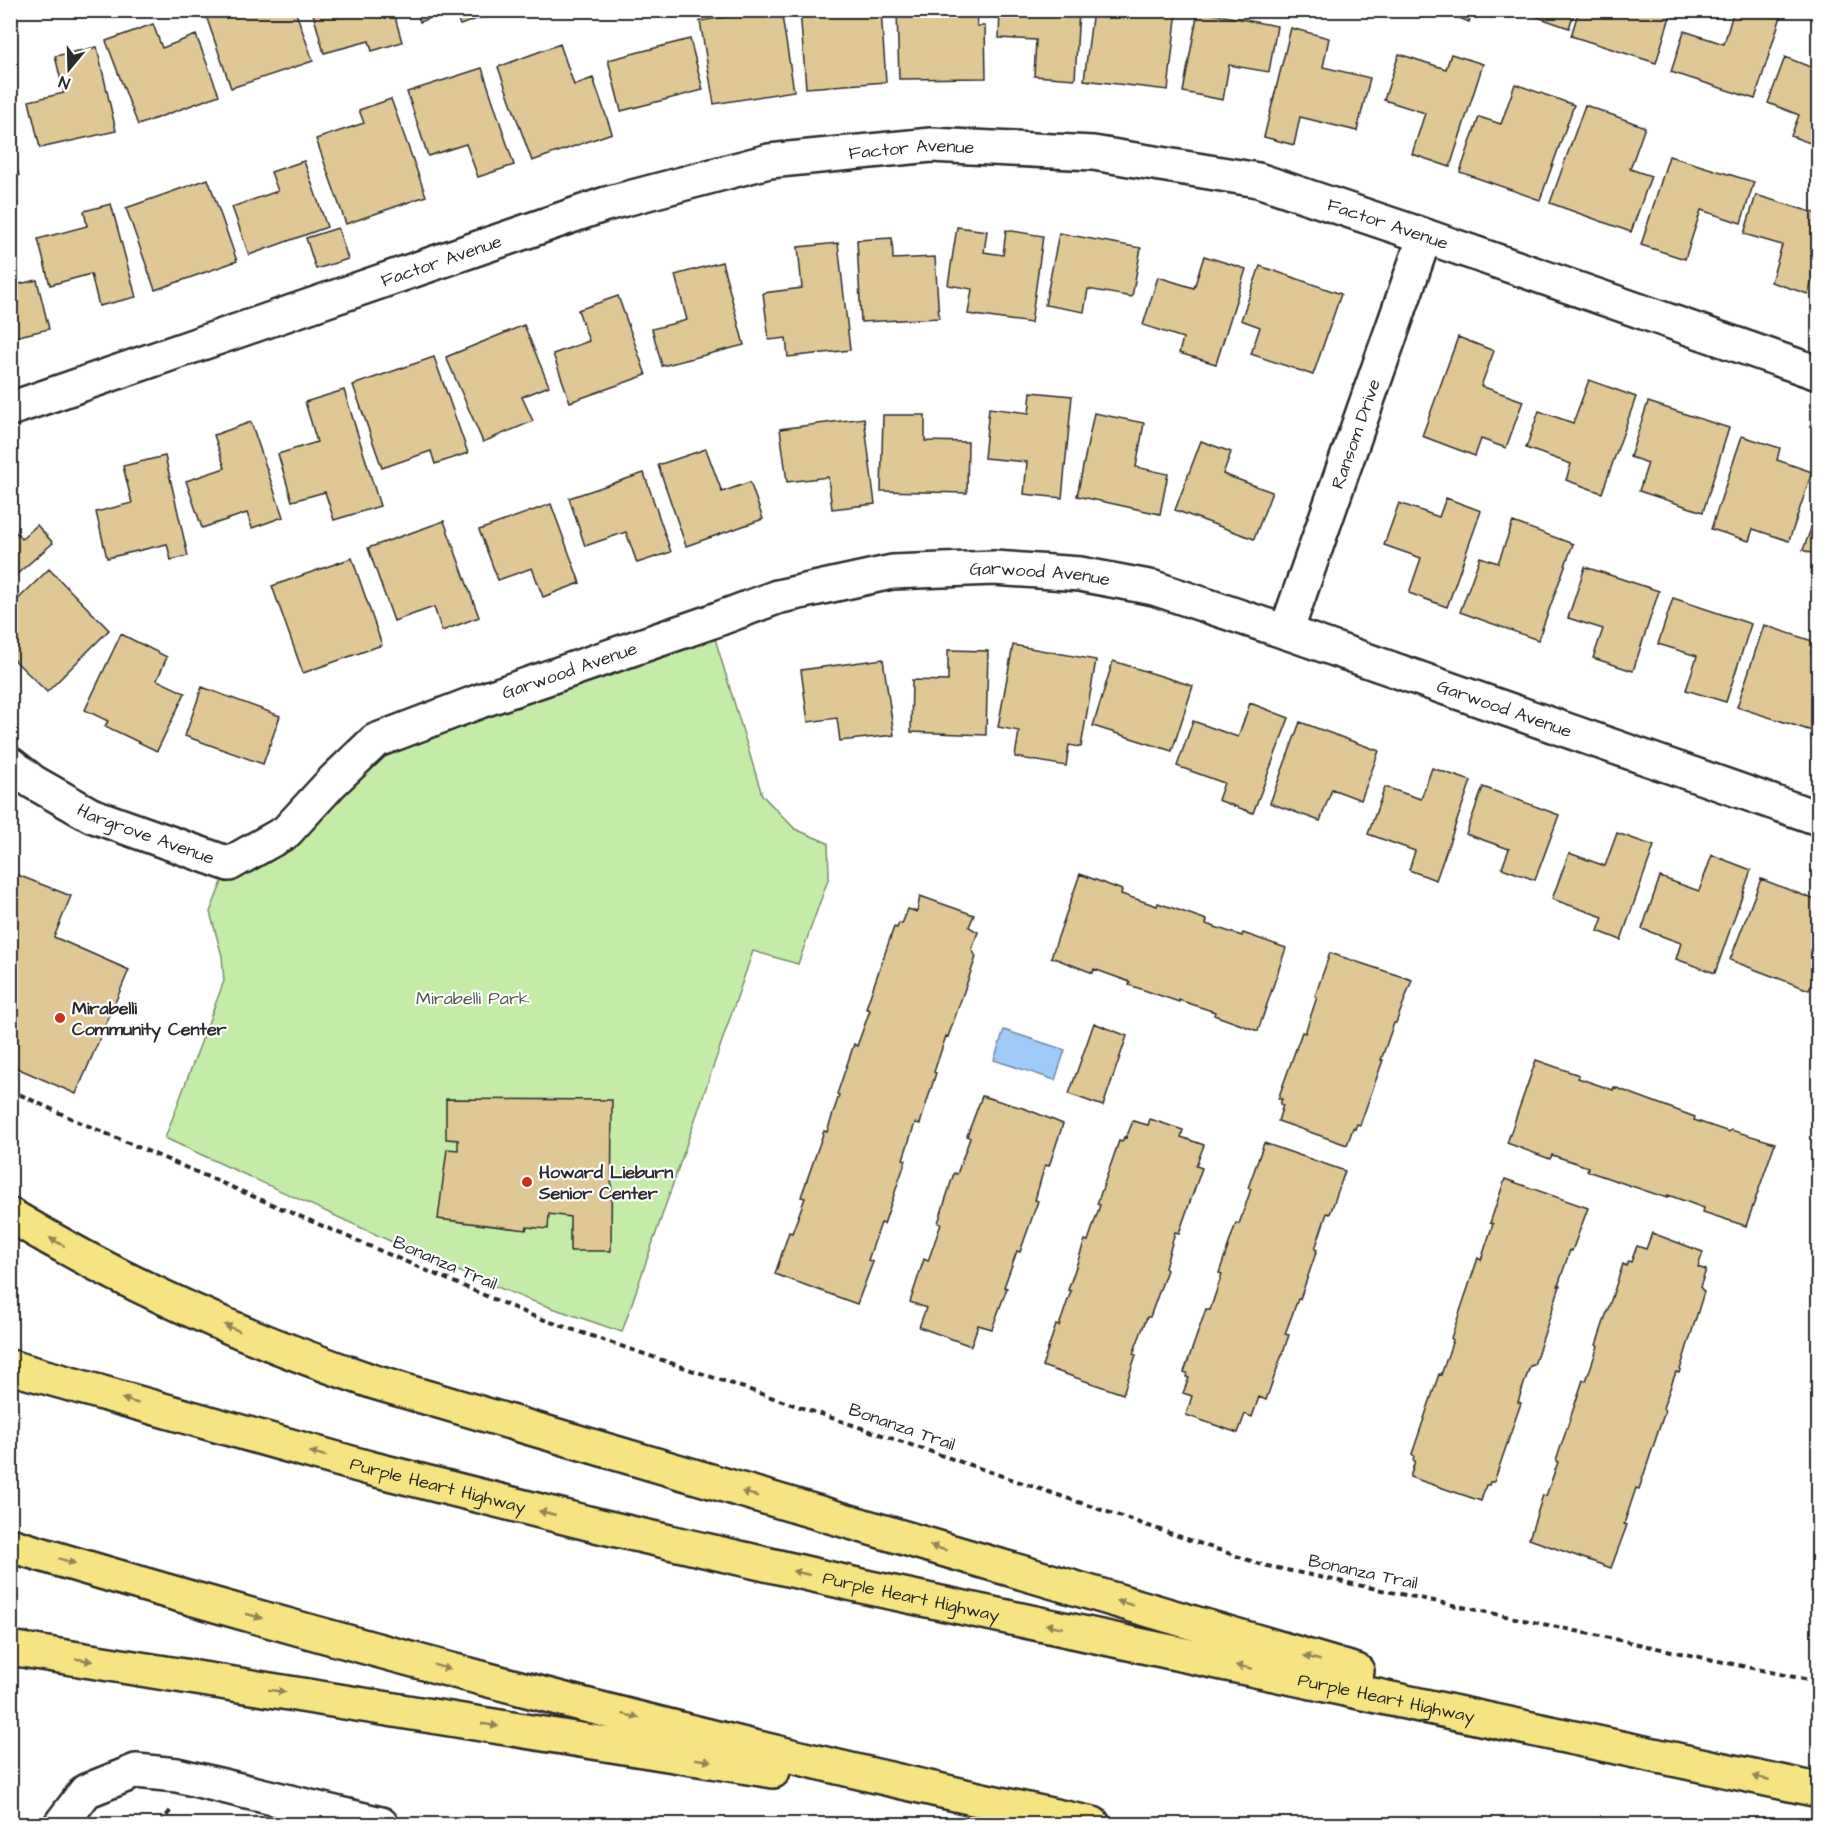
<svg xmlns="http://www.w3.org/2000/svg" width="1829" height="1835" font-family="'Architects Daughter',sans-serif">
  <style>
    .green { fill: #c4eca8; stroke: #788c6a; stroke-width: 1.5 }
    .water { fill: #9ecbf8; stroke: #708ba6; stroke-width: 1.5 }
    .building { fill: #dfc796; stroke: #2b2b2b; stroke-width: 1.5 }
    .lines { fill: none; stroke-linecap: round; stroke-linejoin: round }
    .minor-casing { stroke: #2b2b2b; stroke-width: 38 }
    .motorway-casing { stroke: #2b2b2b; stroke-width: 38 }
    .path { stroke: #2b2b2b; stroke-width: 4; stroke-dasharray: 6 4.5; stroke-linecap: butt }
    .minor { stroke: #fff; stroke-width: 33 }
    .motorway { stroke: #f6e381; stroke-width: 33 }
    .oneway { fill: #908756 }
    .poi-dot { fill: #c8321e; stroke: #fff; stroke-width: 2 }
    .labels { text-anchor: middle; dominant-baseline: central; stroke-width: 4.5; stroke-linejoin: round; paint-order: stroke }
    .street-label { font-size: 18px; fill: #2b2b2b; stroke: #fff }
    .park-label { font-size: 18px; fill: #515b4a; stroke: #fff }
    .poi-label { font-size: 18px; font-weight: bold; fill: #2b2b2b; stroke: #fff; text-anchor: start }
  </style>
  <rect width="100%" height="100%" fill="#fff"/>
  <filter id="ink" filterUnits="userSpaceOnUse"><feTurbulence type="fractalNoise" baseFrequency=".0167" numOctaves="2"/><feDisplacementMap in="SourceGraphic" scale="12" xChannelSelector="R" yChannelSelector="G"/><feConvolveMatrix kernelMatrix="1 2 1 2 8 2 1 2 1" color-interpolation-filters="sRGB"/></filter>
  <g filter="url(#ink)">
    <path class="green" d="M710,622L762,795L795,829L828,843L829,877L798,964L753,951L622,1332L529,1300L434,1261L165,1138L224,981L222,956L210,912L229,864L375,741Z"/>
    <path class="water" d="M1004,1030L1065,1050L1055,1080L994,1060Z"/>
    <path class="building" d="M204,10H295L313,61L231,88Z
      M312,10H393L402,42L372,51L369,41L324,53Z
      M416,10H452L420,22Z
      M454,10H502L460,25Z
      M731,10H781L794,91L714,104L700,21L732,16Z
      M800,10H881L886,82L806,88Z
      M897,10H976L977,26H985L986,78L899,79Z
      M1000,10H1079L1075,79L1034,76L1036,40L999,38Z
      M1093,10H1177L1168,90L1084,80Z
      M1440,10H1474L1469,22Z
      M1517,10H1575L1569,28Z
      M1579,10H1672L1656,63L1571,36Z
      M1734,10H1783L1755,99L1671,72L1684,31L1724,44Z
      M1198,11L1277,26L1269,72L1229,65L1223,100L1183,92Z
      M153,24L162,48L196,35L219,95L138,125L106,41Z
      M1291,28L1329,38L1323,67L1370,78L1357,131L1300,117L1294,145L1264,137Z
      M690,39L703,90L621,111L608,60Z
      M560,44L574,85L593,78L612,133L532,161L498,67Z
      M97,47L116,131L40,148L29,101L64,93L55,56Z
      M1399,54L1446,69L1451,54L1483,64L1450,167L1412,154L1425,113L1384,100Z
      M1785,57L1818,70V146L1791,136L1799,115L1768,103Z
      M482,68L514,165L478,177L466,144L428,156L407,92Z
      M1515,84L1574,105L1540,200L1460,172L1479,117L1501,124Z
      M391,99L426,196L346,224L316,139L364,123L359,110Z
      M1585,105L1645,127L1630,169L1651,176L1631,232L1550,203Z
      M10,140L19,176L10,178Z
      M1669,156L1754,182L1741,223L1701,210L1685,259L1641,245Z
      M304,161L327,227L249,255L232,207L278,191L271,172Z
      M208,179L237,261L155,290L126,208Z
      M1756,195L1818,214V259L1808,294L1771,282L1782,245L1744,234Z
      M111,204L136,297L99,306L91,274L50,285L38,239L87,226L84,211Z
      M957,227L987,231L984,252L1003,255L1006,230L1043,236L1031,323L968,314L972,289L948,285Z
      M338,228L348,259L316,269L306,238Z
      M1059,233L1141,248L1132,297L1088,289L1084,312L1045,305Z
      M892,238L893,259L935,257L939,318L861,322L857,240Z
      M838,243L850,350L788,357L786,338L769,340L763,293L802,288L798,247Z
      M1204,256L1246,269L1216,364L1179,353L1183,338L1143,325L1158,277L1194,288Z
      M722,262L744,345L662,366L652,329L687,320L675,275Z
      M1260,266L1341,294L1313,375L1251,354L1260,327L1241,320Z
      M37,280L49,329L10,338V286Z
      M618,296L646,375L570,402L553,354L589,341L578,310Z
      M524,325L549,386L522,397L533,421L483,442L446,357Z
      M1458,337L1494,351L1481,386L1523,401L1506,448L1481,439L1475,456L1422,436Z
      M434,357L468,453L435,464L431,451L382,468L353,385Z
      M1589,380L1636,397L1602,493L1566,480L1571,464L1526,448L1539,411L1573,423Z
      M344,390L380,506L334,520L325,492L292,501L278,454L317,442L305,402Z
      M1031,392L1072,396L1062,498L1024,494L1027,462L984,458L989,408L1029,413Z
      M1648,402L1729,428L1703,512L1639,491L1648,463L1630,457Z
      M1094,413L1144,423L1136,467L1168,474L1160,514L1077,496Z
      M883,415H925V441L968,442L967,493L881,491Z
      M864,418L875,504L832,509L828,477L787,482L780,429Z
      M251,422L283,517L252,528L247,513L202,528L186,481L225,468L214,435Z
      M1742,436L1780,448L1777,460L1812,472L1789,541L1753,529L1749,541L1711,529Z
      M1201,441L1231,452L1223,474L1272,492L1254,539L1175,510Z
      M706,449L722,492L750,482L763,519L686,546L658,465Z
      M165,456L188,556L171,560L167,544L107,558L96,512L132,503L123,466Z
      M644,473L671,552L637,563L626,532L585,546L569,498Z
      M1446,498L1481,511L1447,607L1409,593L1421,558L1384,545L1399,503L1439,517Z
      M551,504L580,583L543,597L532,568L498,580L479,530Z
      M1818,510V556L1803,550Z
      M444,521L479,617L442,631L434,607L394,621L368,548Z
      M1513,522L1573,544L1538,640L1460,612L1480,557L1498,563Z
      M37,525L53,543L10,580V526L22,539Z
      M352,558L382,645L303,673L272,586Z
      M1585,567L1659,591L1633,671L1593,658L1603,629L1568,618Z
      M49,569L109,630L47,692L10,656V607Z
      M1673,598L1751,624L1726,702L1686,690L1697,656L1658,644Z
      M1764,625L1815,642L1811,653L1818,655V720L1815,732L1737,707Z
      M121,634L167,657L157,680L185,693L157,751L105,726L108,721L85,710Z
      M1013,645L1096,660L1081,747L1069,745L1066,766L1015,757L1019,731L998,727Z
      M948,650L988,651L986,735L911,732L912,680L948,681Z
      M883,659L894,735L840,741L837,718L808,722L801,670Z
      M1113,661L1193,686L1172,751L1093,726Z
      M202,687L280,716L263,764L185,736Z
      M1250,703L1289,718L1253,813L1218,800L1224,783L1177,766L1193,721L1238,737Z
      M1300,722L1379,751L1361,800L1332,789L1320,821L1270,803Z
      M1432,768L1471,781L1436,880L1409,870L1415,851L1368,834L1385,787L1421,799Z
      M1483,787L1559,815L1535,880L1502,868L1509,849L1466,834Z
      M1617,833L1654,846L1621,940L1598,931L1603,917L1552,899L1569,853L1605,866Z
      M1712,855L1751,870L1715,973L1676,959L1681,943L1642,929L1660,877L1699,891Z
      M10,872L71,896L54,937L129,970L76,1094L10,1065Z
      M1080,874L1122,890L1121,894L1157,906L1158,903L1207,920L1206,924L1242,936L1243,933L1286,948L1258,1031L1214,1015L1215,1012L1179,1000V1002L1129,985L1130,982L1094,969L1093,973L1051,957Z
      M1761,879L1818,901V966L1809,990L1730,960Z
      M920,896L974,915L969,927L978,932L972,949L976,957L948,1037L946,1036L934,1072L936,1073L920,1124L915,1123L903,1159L906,1160L884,1224L881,1223L868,1260L873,1262L857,1304L775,1274L789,1232L792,1233L805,1198L801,1197L824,1131L827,1132L839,1095L837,1094L854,1044L857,1046L870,1010L866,1008L894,927L897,928L899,923L902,924L908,909L917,912Z
      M1330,953L1412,980L1396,1023H1394L1381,1060H1383L1360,1125L1357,1124L1355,1129L1353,1128L1347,1145L1278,1121L1283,1105L1280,1104L1282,1099H1278L1302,1032L1305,1033L1317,997L1315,996Z
      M1094,1023L1127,1036L1103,1106L1069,1094Z
      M1536,1060L1579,1075L1578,1078L1613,1090L1614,1087L1695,1117L1694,1120L1729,1132L1731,1130L1775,1143L1746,1226L1703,1212L1704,1208L1668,1195L1667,1198L1587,1171L1588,1167L1552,1155L1550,1159L1507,1143Z
      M982,1096L1026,1109L1063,1124L1049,1166L1045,1165L1035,1200L1038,1201L1020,1252L1017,1251L1004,1287L1007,1288L992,1329L978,1325L971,1346L919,1327L926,1308L910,1302L924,1259L928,1261L941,1224L938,1223L954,1173L957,1174L970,1138L967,1136Z
      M446,1099L612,1100L611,1251H570V1217L549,1214L548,1229L527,1227L526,1230L438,1219L447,1149L458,1150V1140L446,1139Z
      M1150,1119L1183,1130L1181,1137L1204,1145L1196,1166L1202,1168L1179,1233L1175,1232L1165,1268L1167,1270L1150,1317H1147L1133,1354L1136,1355L1123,1394L1042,1366L1056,1325L1059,1326L1071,1291L1068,1290L1085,1240L1088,1241L1100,1205L1097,1204L1119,1141L1122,1142L1124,1137L1126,1138L1133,1121L1148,1125Z
      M1264,1143L1345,1171L1330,1214L1327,1213L1315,1249L1317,1250L1300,1299H1298L1285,1334L1289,1335L1266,1400L1259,1397L1252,1417L1245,1414L1238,1433L1186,1415L1192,1396L1183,1393L1189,1378L1186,1377L1187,1373L1184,1372L1206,1309L1210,1310L1222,1274L1219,1273L1236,1223L1239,1224L1251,1189L1248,1188Z
      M1505,1179L1588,1208L1572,1251L1570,1250L1558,1286H1560L1534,1365L1530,1366L1518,1402L1521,1403L1494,1482H1490L1489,1485H1486L1481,1501L1410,1477L1415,1461L1413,1460L1414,1456L1412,1454L1439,1374L1441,1375L1453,1340L1451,1338L1478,1258L1481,1260L1493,1224L1490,1223Z
      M1652,1233L1703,1252L1698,1267L1706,1270L1700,1287L1704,1292L1679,1373L1676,1372L1663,1408L1665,1411L1639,1489L1636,1488L1624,1524L1627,1525L1611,1568L1529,1539L1543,1495L1546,1496L1558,1462L1556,1461L1583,1380L1586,1381L1598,1346L1596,1345L1623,1264L1626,1266L1628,1261L1631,1262L1637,1246L1646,1249Z"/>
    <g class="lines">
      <defs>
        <g id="minor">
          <path id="s1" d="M10,409L606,204L769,161L931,145L1093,153L1258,180L1425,236L1818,373"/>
          <path id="s2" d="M1286,632L1425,236"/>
          <path id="s3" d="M10,764L33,782L91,815L229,864L286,832L332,782L375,741L480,701L710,622L777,597L892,572L994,568L1080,574L1154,588L1286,632L1818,818"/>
          <path d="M61,1824L86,1791L136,1771L177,1775L381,1824"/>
        </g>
        <g id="motorway">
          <path d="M10,1215C125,1285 248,1339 374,1382L1357,1671"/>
          <path id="s4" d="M10,1367L369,1468L604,1527L866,1587L1818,1790"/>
          <path d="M10,1545C367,1652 729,1747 1093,1824"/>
          <path d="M10,1648L773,1771"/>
        </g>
      </defs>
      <use href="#minor" class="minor-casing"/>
      <use href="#motorway" class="motorway-casing"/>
      <path class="path" d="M10,1090L77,1121L533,1316L1263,1565L1818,1682
        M160,1824L171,1810"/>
      <use href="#minor" class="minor"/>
      <use href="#motorway" class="motorway"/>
    </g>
    <defs><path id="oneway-solid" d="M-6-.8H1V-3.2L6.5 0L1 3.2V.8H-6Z" transform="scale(1.5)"/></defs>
    <g class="oneway">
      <use href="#oneway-solid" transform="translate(57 1242) rotate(-151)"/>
      <use href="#oneway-solid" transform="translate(232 1328) rotate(-157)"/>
      <use href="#oneway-solid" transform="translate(130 1401) rotate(-164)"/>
      <use href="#oneway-solid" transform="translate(318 1454) rotate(-165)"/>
      <use href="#oneway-solid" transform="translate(750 1494) rotate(-164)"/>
      <use href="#oneway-solid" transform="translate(547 1513) rotate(-167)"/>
      <use href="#oneway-solid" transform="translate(938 1548) rotate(-164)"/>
      <use href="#oneway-solid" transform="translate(67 1561) rotate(17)"/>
      <use href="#oneway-solid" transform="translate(801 1573) rotate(-167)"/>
      <use href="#oneway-solid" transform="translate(1125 1603) rotate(-164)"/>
      <use href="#oneway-solid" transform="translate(254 1616) rotate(16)"/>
      <use href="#oneway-solid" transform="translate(1054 1626) rotate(-168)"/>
      <use href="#oneway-solid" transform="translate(1312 1658) rotate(-164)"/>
      <use href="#oneway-solid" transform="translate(84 1660) rotate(9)"/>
      <use href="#oneway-solid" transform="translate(442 1667) rotate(15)"/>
      <use href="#oneway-solid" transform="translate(1244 1667) rotate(-168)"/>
      <use href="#oneway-solid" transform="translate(277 1691) rotate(9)"/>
      <use href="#oneway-solid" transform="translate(631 1716) rotate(14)"/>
      <use href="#oneway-solid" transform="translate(490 1725) rotate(9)"/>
      <use href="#oneway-solid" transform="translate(703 1760) rotate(9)"/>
      <use href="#oneway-solid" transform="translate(1761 1778) rotate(-168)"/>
    </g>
  </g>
  <g class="poi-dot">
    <circle cx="60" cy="1018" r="6"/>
    <circle cx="527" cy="1182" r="6"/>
  </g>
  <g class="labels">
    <g class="street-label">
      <text stroke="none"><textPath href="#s1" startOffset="942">Factor Avenue</textPath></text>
      <text stroke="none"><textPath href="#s1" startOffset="1428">Factor Avenue</textPath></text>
      <text stroke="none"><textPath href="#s1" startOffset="456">Factor Avenue</textPath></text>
      <text stroke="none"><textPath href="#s2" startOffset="210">Ransom Drive</textPath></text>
      <text stroke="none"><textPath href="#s3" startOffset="1128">Garwood Avenue</textPath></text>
      <text stroke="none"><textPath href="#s3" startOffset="642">Garwood Avenue</textPath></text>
      <text stroke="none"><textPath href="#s3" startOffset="1614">Garwood Avenue</textPath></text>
      <text stroke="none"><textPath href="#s3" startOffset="154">Hargrove Avenue</textPath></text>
      <text transform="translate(445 1263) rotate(23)">Bonanza Trail</text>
      <text transform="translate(902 1427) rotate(19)">Bonanza Trail</text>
      <text stroke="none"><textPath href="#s4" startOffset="444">Purple Heart Highway</textPath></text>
      <text transform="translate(1363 1572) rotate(12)">Bonanza Trail</text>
      <text stroke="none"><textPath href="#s4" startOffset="930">Purple Heart Highway</textPath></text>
      <text stroke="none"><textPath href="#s4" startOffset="1416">Purple Heart Highway</textPath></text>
    </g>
    <g class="park-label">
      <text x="473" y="998">Mirabelli Park</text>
    </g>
    <g class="poi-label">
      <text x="72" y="1008">Mirabelli<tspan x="72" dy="21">Community Center</tspan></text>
      <text x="539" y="1172">Howard Lieburn<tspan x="539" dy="21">Senior Center</tspan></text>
    </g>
  </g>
  <rect width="1829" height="1835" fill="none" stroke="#fff" stroke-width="36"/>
  <rect x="18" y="18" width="1793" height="1799" fill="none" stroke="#2b2b2b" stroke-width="2" filter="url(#ink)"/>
  <g transform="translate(69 69) rotate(199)" stroke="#ffffff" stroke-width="4.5" paint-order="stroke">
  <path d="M0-4.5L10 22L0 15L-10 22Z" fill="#2b2b2b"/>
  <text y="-9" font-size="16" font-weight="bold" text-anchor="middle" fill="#2b2b2b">N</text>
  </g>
</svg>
